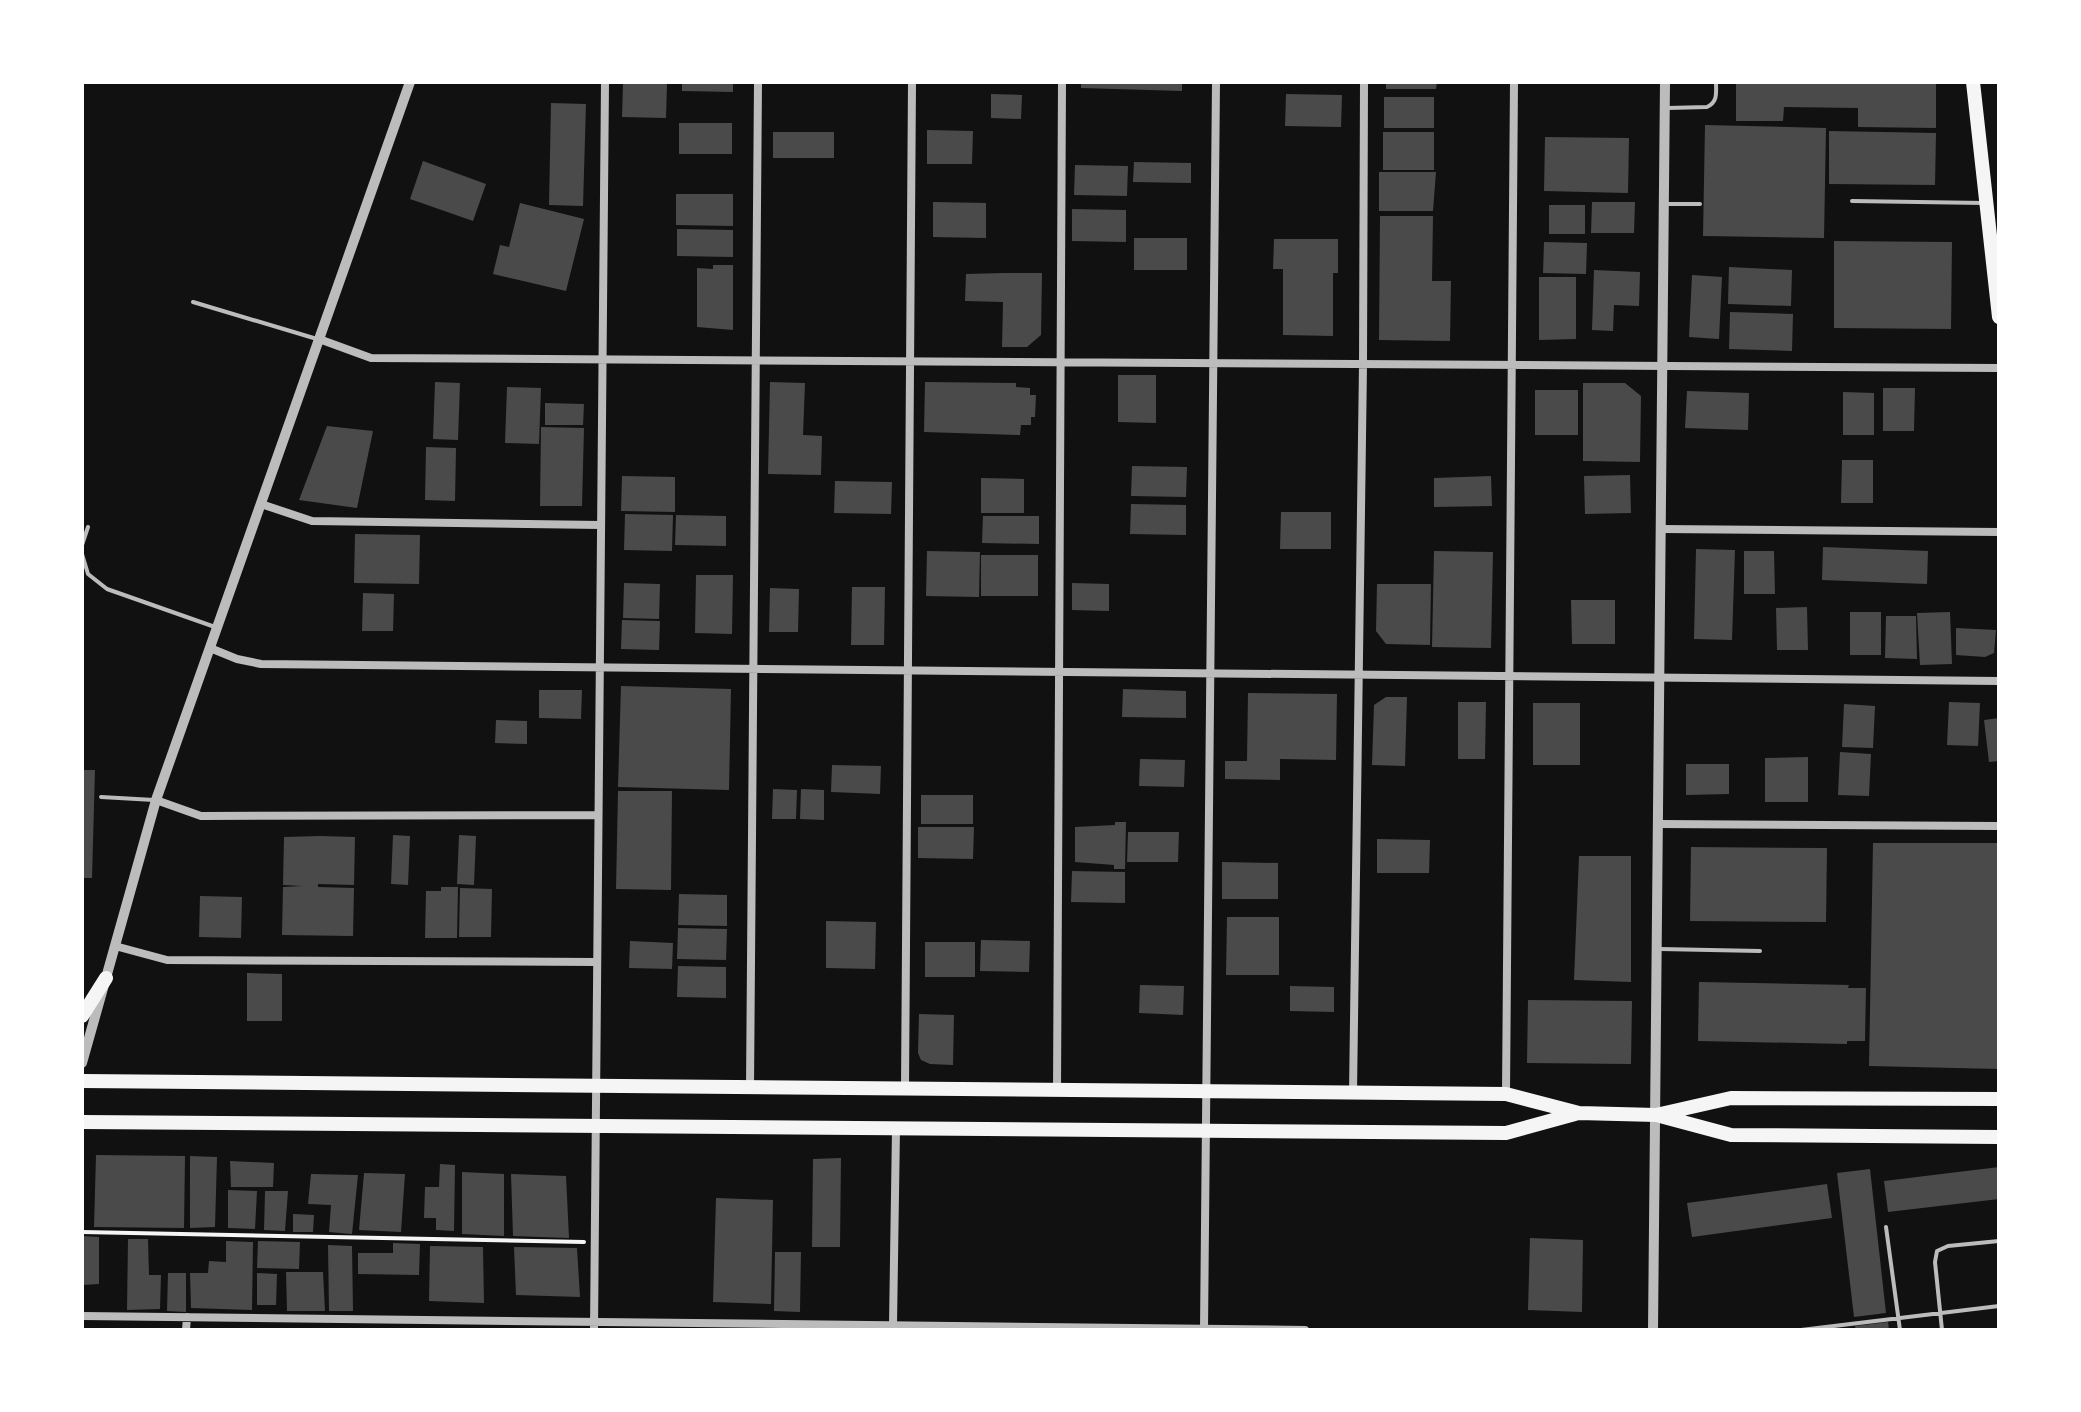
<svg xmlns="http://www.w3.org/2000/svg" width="2081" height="1412" font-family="Overpass,sans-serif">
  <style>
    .building { fill: #4a4a4a }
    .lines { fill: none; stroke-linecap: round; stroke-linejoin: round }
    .path { stroke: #f5f5f5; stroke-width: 4 }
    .service { stroke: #bcbcbc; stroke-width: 4 }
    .minor { stroke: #bcbcbc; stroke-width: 8 }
    .tertiary { stroke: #bcbcbc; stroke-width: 10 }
    .primary { stroke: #f5f5f5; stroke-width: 14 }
    .trunk { stroke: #f5f5f5; stroke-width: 14 }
  </style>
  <rect width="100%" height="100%" fill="#111"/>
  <path class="building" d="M682,82H733V92L682,91Z
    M1081,82H1182V91L1081,88Z
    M1386,82H1437L1436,89H1386Z
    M1736,82H1936V128L1858,127V108L1784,107L1783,121H1736Z
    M623,83L667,84L666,118L622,117Z
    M991,94L1022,95L1021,119L991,118Z
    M1286,94L1342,95L1341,127L1285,126Z
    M1384,97H1434V128H1384Z
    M551,103L586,104L583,206L549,205Z
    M679,123H732V154H679Z
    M1705,125L1826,128L1824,238L1703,236Z
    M927,130L973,131L972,164H927Z
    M1829,131L1936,133L1935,185L1829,184Z
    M773,132H834V158H773Z
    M1383,132H1434V170H1383Z
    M1545,137L1629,138L1628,193L1544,191Z
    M423,161L486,184L473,221L410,199Z
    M1134,162L1191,163V183L1133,182Z
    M1075,165L1128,166L1127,196L1074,195Z
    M1379,172H1436L1433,211H1379Z
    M676,194H733V226L676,225Z
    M933,202L986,203V238L933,237Z
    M1592,202H1635L1634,233H1591Z
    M520,203L584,219L566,291L493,274L500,245L509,247Z
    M1549,205H1585V234H1549Z
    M1072,209L1126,210V242L1072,241Z
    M1380,216H1433L1432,281H1451L1450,341L1379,340Z
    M677,229L733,230V257L677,256Z
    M1134,238H1187V270H1134Z
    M1274,239H1338V273H1333V336L1283,335V269H1273Z
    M1834,241L1952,242L1951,329L1834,328Z
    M1544,242L1587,243L1586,274L1543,273Z
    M713,265H733V330L697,327V268L713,269Z
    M1729,267L1792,270L1791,306L1728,304Z
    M1594,270L1640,272L1639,306L1614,305L1613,331L1592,330Z
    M1004,273H1042L1041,335L1027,347H1002L1003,302L965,301L966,274Z
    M1692,275L1722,277L1719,339L1689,337Z
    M1539,277H1576V339L1539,340Z
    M1730,312L1793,314L1792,351L1729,349Z
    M1118,375H1156V423L1118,422Z
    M435,382L460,383L458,440L433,439Z
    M770,382L805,383L803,435L822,436L821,475L768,474Z
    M925,382L1016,383V387L1030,388V395H1036L1035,417H1031V425H1021L1020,435L924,432Z
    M1583,383H1625L1641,396L1640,462L1583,461Z
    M507,387L541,388L539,444L505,443Z
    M1883,388H1915L1914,431H1883Z
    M1535,390H1578V435H1535Z
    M1687,391L1749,393L1748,430L1685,428Z
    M1843,392L1874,393V435H1843Z
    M545,403L584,404L583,425H545Z
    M327,426L373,431L357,508L299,500Z
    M541,427L584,428L582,506H540Z
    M426,447L456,448L455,501L425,500Z
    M1842,460H1873V503H1841Z
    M1132,466L1187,467L1186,497L1131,496Z
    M1630,475L1631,513L1585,514L1584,476Z
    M622,476L675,477V512L621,511Z
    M1491,476L1492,506L1434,507V478Z
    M981,478L1024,479V513H981Z
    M835,481L892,482L891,514L834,513Z
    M1131,504L1186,505V535L1130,534Z
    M1281,512H1331V549H1280Z
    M625,514L673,515L672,551L624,550Z
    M676,515L726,516V546L675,545Z
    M983,516H1039V544L982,543Z
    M355,534L420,535L419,584L354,583Z
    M1823,547L1928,551L1927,584L1822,580Z
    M1696,549L1735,550L1732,640L1694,639Z
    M927,551L980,552L979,597L926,596Z
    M1434,551L1493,552L1491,648L1432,647Z
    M1744,551H1774L1775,594H1744Z
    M981,555H1038V596H981Z
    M696,575H733L732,634L695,633Z
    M624,583L660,584L659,619L623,618Z
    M1072,583L1109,584V611L1072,610Z
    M1377,584H1431L1430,645L1386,644L1376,631Z
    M852,587H885L884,645H851Z
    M770,588L799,589L798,632H769Z
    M363,593L394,594L393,631H362Z
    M1571,600H1615V644H1572Z
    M1807,607L1808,650H1777L1776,608Z
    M1850,612H1881V655H1850Z
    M1950,612L1952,664L1920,665L1917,613Z
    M1886,616H1916L1917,659L1885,658Z
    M622,620L660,621L659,650L621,649Z
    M1956,628L1996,630L1994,653L1985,657L1956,655Z
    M621,686L731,689L729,790L618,787Z
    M1123,689L1186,691V718L1122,717Z
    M539,690H582L581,719L539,718Z
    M1248,693L1337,694L1336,760L1280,759V780L1225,779V761H1247Z
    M1386,697H1407L1405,766L1372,765L1374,705Z
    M1458,702H1486L1485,759H1458Z
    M1949,702L1980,703L1978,746L1947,745Z
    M1533,703H1580V765H1533Z
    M1844,704L1875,706L1873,748L1842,747Z
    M1999,718V761L1989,762L1984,720Z
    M496,720L527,721V744L495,743Z
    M1840,752L1871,754L1869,796L1838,795Z
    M1808,757V802H1765V758Z
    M1140,759L1185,760L1184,787L1139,786Z
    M1686,764H1729V794L1686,795Z
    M832,765L881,766L880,794L831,792Z
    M82,770H95L92,878H82Z
    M773,789L797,790L796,819H772Z
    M801,789L824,790V820L800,819Z
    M618,791H672L671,890L616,889Z
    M921,795H973V824H921Z
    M1115,822H1126L1125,869H1114V865L1075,862V827L1115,825Z
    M918,827H974L973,859L918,858Z
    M1128,832H1179L1178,862H1127Z
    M393,835L410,836L408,885L391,884Z
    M459,835L476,836L474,885L457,884Z
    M320,836L355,837L354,885L318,884V887L354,888L353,936L282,935L283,887L302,886L283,885L284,837Z
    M1377,839L1430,840L1429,873H1377Z
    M1873,843H1999V1069L1869,1066Z
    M1691,847L1827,848L1826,922L1690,921Z
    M1579,856H1631V982L1574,980Z
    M1222,862L1278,863V899H1222Z
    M1072,871L1125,872V903L1071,902Z
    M441,887H458L457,938H425L426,891H441Z
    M460,888L492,889L491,937H459Z
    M679,894L727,895V926L678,925Z
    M200,896L242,897L241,938L199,937Z
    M1227,917H1279V975H1226Z
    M826,921L876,922L875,969L826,968Z
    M678,928L727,929L726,960L677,959Z
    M981,940L1030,941L1029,972L980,971Z
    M630,941L673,943L672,969L629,968Z
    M925,942H975V977H925Z
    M678,966L726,967V998L677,997Z
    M247,973L282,974V1021H247Z
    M1699,982L1849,985L1848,988H1866L1865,1041H1847V1044L1698,1041Z
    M1140,985L1184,986L1183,1015L1139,1013Z
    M1290,986L1334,987V1012L1290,1011Z
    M1528,1000L1632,1001L1631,1064L1527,1063Z
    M919,1014L954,1015L953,1065L930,1064L921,1060L918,1053Z
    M96,1155L185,1156L184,1228L94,1227Z
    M190,1156L217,1157L215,1227L190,1228Z
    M841,1158L840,1247H812L813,1159Z
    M230,1161L274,1163L273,1187H231Z
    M440,1164L455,1165L454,1231L436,1230V1218H424L425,1187H439Z
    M1999,1167V1199L1888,1212L1884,1181Z
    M1870,1169L1886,1313L1854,1317L1837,1173Z
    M462,1172L504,1174V1236L462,1234Z
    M364,1173L405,1174L401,1232L359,1230Z
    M311,1174L358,1175L352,1234L329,1232L331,1205L308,1204Z
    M511,1174L566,1176L569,1238L513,1236Z
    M1827,1184L1832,1218L1692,1237L1687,1203Z
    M228,1190L257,1191L255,1229L228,1228Z
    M265,1191H288L285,1231L264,1230Z
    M716,1198L773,1200L771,1304L713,1302Z
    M293,1214L314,1215L313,1232H293Z
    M82,1236L99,1237V1284L82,1285Z
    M1530,1238L1583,1240L1582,1312L1528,1310Z
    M128,1239H148L149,1275H161L160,1309L127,1310Z
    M226,1241L253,1242L252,1310L191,1308L190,1273H208L209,1261L226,1262Z
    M258,1241L300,1242L299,1269L257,1268Z
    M393,1243L420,1244L419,1275L358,1274V1253H393Z
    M328,1245L352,1246L353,1311H329Z
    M430,1246L483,1247L484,1303L429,1301Z
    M514,1247L577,1248L580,1297L516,1295Z
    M775,1252H801L800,1312L774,1311Z
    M286,1272H323L325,1311H287Z
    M168,1273H186V1312L167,1311Z
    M257,1273L277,1274L276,1305H257Z
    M1888,1322L1889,1330H1856L1855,1326Z"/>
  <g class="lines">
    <path class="path" d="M82,1232L584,1242"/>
    <path class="service" d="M1668,108L1707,107C1718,102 1716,93 1716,82
      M1852,201L1984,203
      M1667,204H1700
      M193,302L317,339
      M82,545L88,527
      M82,554L88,574L107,589L215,627
      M101,797L154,800
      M1660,949L1760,951
      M1886,1227L1900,1330
      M1801,1330L1999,1306
      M1942,1330L1935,1262L1937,1251L1948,1246L1999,1241"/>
    <path class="minor" d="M319,339L371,358L1999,368
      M261,504L312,521L601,525
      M1661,529L1999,532
      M210,648L237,659L261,664L1999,681
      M156,800L201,816L598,815
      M1659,824L1999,826
      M115,946L167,960L597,962
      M750,1088L758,82
      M905,1089L912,82
      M1057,1091L1062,82
      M1353,1093L1363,365L1364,82
      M1506,1094L1514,82
      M82,1316L1305,1330
      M893,1325L896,1129
      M186,1330L187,1317
      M594,1330L605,82
      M1204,1330L1216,82"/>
    <path class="tertiary" d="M82,1063L156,800L410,82
      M1653,1330L1665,82"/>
    <path class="primary" d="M82,1016L106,978
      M82,1081L1506,1094L1579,1113L1656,1115L1731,1098L1999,1099
      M1660,1116L1731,1135L1999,1137
      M82,1122L1506,1133L1575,1114"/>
    <path class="trunk" d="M1973,82L1999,317"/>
  </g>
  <rect width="2081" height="1412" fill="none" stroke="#ffffff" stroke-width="168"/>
</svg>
